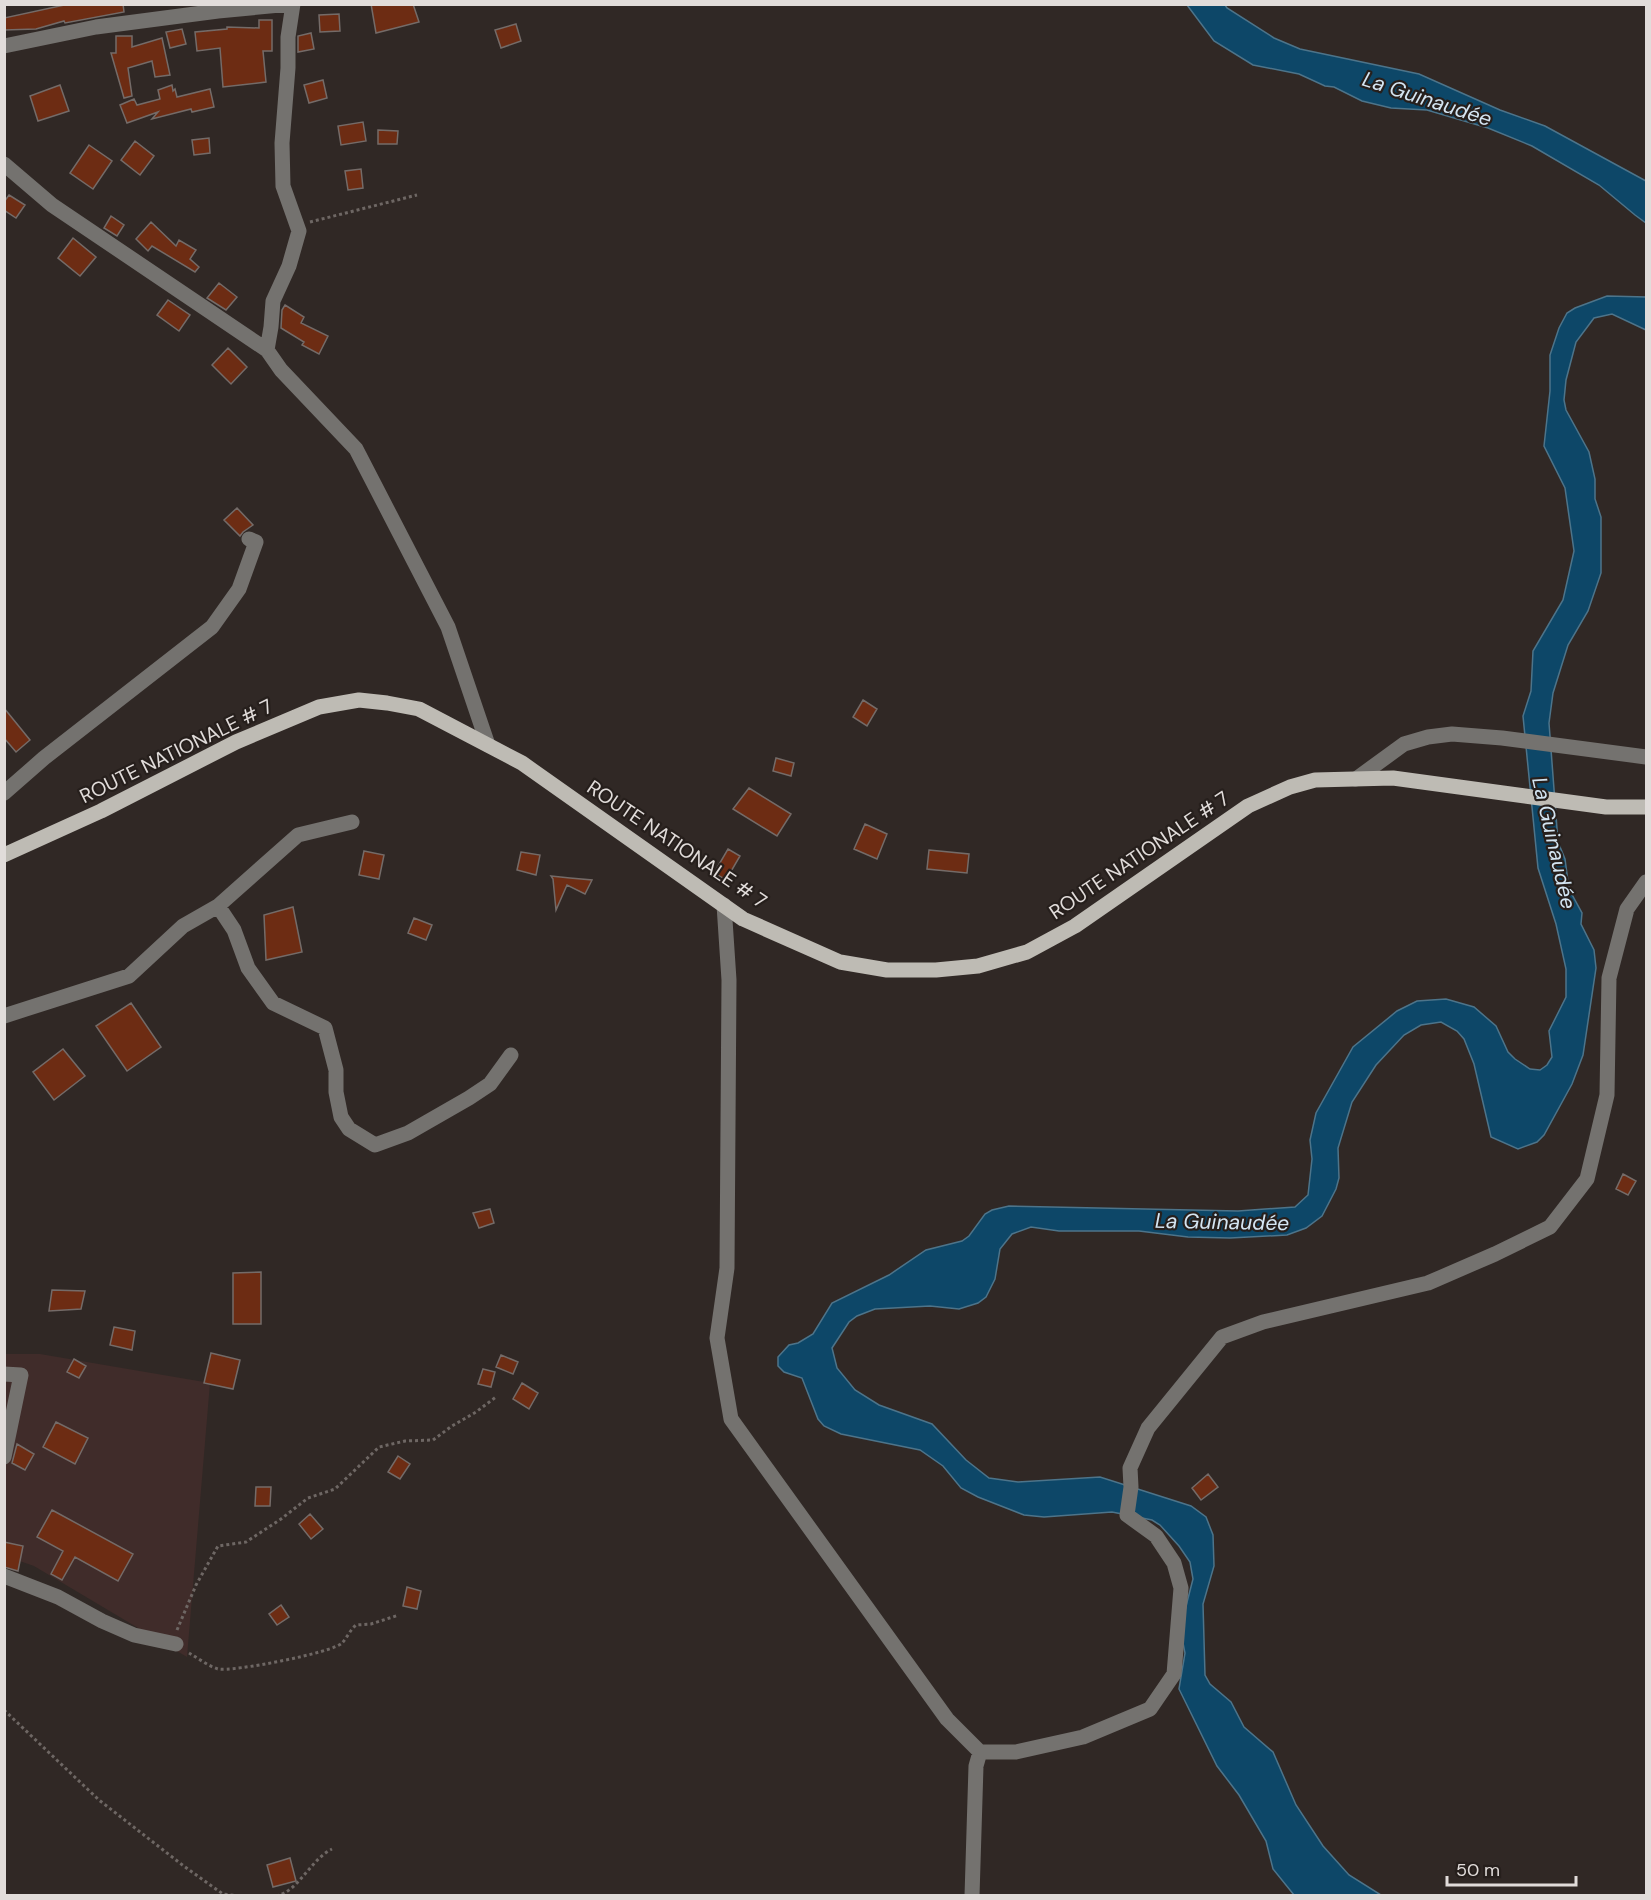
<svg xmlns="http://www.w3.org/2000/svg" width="1651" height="1900" font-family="'DM Sans',sans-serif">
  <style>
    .industrial { fill: #402c2a }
    .water { fill: #0d4768; stroke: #4d748a; stroke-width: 1.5 }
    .building { fill: #6d2c13; stroke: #746b68; stroke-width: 1.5 }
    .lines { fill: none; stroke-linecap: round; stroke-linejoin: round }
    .path { stroke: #6e6764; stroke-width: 3; stroke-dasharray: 3 3; stroke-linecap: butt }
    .minor { stroke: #74726f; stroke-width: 15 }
    .major { stroke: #bebbb4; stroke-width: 15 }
    .labels { text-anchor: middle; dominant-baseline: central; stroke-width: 4.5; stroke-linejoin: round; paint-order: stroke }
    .street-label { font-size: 20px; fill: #e1dcda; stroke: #261f1c }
    .water-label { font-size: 21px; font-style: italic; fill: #d4e5f2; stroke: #261f1c }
  </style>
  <rect width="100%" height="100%" fill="#302825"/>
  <path class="industrial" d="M5,1354H40L210,1383L187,1657L34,1566L5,1556Z"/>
  <path class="water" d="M1187,5H1225L1227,8L1274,38L1300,49L1419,74L1500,110L1545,126L1646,181V223L1635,215L1599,185L1532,146L1488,128L1427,110L1391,108L1362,101L1334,87L1325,86L1299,74L1253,65L1214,41Z
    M1607,296L1646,297V330L1612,314L1594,318L1576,342L1566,380L1564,400L1566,410L1589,452L1595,479V499L1601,517V573L1588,611L1568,645L1553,693L1549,723L1558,842L1565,859L1569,889L1582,913L1581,924L1594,950L1596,968L1583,1055L1572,1084L1544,1135L1537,1142L1518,1149L1491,1137L1474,1064L1464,1039L1457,1031L1441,1022L1421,1025L1404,1035L1376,1065L1352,1102L1338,1148L1339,1178L1336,1189L1322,1216L1306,1228L1287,1235L1230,1238L1188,1237L1139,1231H1059L1031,1227L1012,1234L1000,1249L995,1279L986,1297L978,1303L959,1309L930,1306L875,1309L857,1316L849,1322L832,1348L837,1368L855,1390L879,1405L932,1424L966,1460L989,1478L1018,1482L1100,1477L1191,1506L1206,1517L1213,1535L1214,1566L1203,1604L1205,1675L1210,1684L1231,1702L1244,1727L1273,1752L1296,1805L1323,1846L1349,1875L1381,1895H1294L1273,1869L1266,1841L1239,1795L1217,1766L1179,1689L1185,1653L1182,1638L1185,1610L1193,1579L1190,1562L1179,1546L1160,1525L1152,1520L1112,1512L1044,1517L1024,1515L978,1497L961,1488L943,1466L920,1450L841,1434L824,1426L818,1419L802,1378L784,1372L778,1366V1357L789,1345L798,1343L813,1334L832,1303L889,1275L926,1250L962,1241L969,1236L985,1214L992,1210L1009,1206L1238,1211L1295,1207L1308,1195L1312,1159L1310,1140L1316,1113L1353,1047L1397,1011L1417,1001L1446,999L1474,1007L1496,1026L1508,1052L1515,1059L1530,1069L1540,1070L1547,1065L1552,1057L1549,1031L1566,997V969L1556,924L1538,868L1523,716L1531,691L1533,651L1563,600L1574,551L1565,488L1544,446L1550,391V355L1559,328L1567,313L1575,308Z"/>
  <path class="building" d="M69,4H123L124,12L65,23L64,21L36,29L4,30V18Z
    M371,4H413L419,22L376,33Z
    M339,14L340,31L320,32L319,15Z
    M259,20H272V51H263L266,82L223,87L220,48L197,51L195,32L227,29V27L259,28Z
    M516,24L521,41L501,48L495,30Z
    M182,29L186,44L170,48L166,32Z
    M311,33L314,49L298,52V36Z
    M116,36H132V47L162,38L170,75L155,77L152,61L128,68L132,96L124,98L111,53H116Z
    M323,80L327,98L309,103L304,85Z
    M60,85L69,111L38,121L30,96Z
    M172,85L173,91L175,89L177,97L210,89L214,107L192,112L191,109L152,119L158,112L127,123L120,105L134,99L137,105L160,99L158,90Z
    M363,122L366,141L341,145L338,126Z
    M378,130L398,131L397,144H378Z
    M209,138L210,153L194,155L192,140Z
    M135,141L154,156L140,175L121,160Z
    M89,145L112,161L93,189L70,173Z
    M361,169L363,188L348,190L345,171Z
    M9,195L25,205L16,218L4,210V202Z
    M111,216L124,225L117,236L104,228Z
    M151,222L176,246L179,240L196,250L190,259L199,267L195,272L152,246L148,251L136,239Z
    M73,238L96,257L80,276L58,258Z
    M219,283L237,297L226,310L207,298Z
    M168,300L190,315L179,331L157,315Z
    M285,305L304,317L301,323L328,336L319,354L302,345L304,342L281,328L282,310Z
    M228,348L247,367L231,384L212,365Z
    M237,508L253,525L243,532L240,536L224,520Z
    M863,700L877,709L867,726L853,717Z
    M4,708L30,740L16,752L4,738Z
    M776,758L794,763L791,776L773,771Z
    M749,788L791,814L777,836L733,809Z
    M865,824L887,834L877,859L854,849Z
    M728,849L740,856L726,880L714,873Z
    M929,850L969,854L967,873L927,869Z
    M364,851L384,855L379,879L359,875Z
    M521,852L540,855L536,875L517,870Z
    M551,876L570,878L592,880L585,894L567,885L556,910L553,879Z
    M293,907L302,952L266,960L264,915Z
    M414,918L432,925L426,940L408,933Z
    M131,1003L161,1047L127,1071L96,1026Z
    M63,1049L85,1076L54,1100L33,1072Z
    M1623,1174L1636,1181L1628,1195L1616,1189Z
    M490,1209L494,1223L479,1228L473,1213Z
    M261,1272V1324H233V1273Z
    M52,1290L85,1291L81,1309L49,1311Z
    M114,1327L135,1331L132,1350L110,1345Z
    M211,1353L240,1360L233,1389L204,1383Z
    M501,1355L518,1362L513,1374L496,1367Z
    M74,1359L86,1366L79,1378L67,1372Z
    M483,1369L495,1372L491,1387L478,1384Z
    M522,1383L538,1393L529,1409L513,1399Z
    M56,1422L88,1438L75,1464L43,1447Z
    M17,1444L34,1454L25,1470L12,1463Z
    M398,1456L410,1464L400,1479L388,1472Z
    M1208,1474L1218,1487L1201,1500L1192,1488Z
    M256,1487H271L270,1506H255Z
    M52,1510L133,1554L118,1581L75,1557L62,1580L51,1574L63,1551L37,1537Z
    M310,1514L323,1529L311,1539L299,1524Z
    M4,1542L23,1546L18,1571L4,1567Z
    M407,1587L421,1591L417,1609L403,1606Z
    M281,1605L289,1617L277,1625L269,1614Z
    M290,1858L296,1881L273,1887L267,1865Z"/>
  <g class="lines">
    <path class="path" d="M310,222L417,195
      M177,1630L196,1585L218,1546L246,1542L281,1519L308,1498L335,1489L379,1447L405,1441L433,1440L452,1426L476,1412L496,1397
      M189,1653C198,1658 208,1666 218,1669C232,1672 332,1653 342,1643C347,1638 350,1630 356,1625L371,1624L399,1615
      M4,1710L99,1800L185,1867L223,1894L240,1896
      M276,1896C298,1892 311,1859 332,1849"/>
    <path class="minor" d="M4,46L96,27L218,11L291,4
      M4,164L52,205L267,350L281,370L356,449L448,627L488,745
      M267,350L271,327L273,301L289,266L299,231L283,186L282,143L288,68V37L293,4
      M1356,779L1404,744L1428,737L1452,734L1502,738L1646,757
      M4,793L44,758L212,627L239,589L256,542L249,539
      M724,905L729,980L727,1268L717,1338L731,1419L947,1719L980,1752H1016L1083,1737L1150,1709L1174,1674L1181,1588L1174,1563L1156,1536L1127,1515L1131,1487L1130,1468L1148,1428L1222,1337L1263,1322L1428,1283L1495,1254L1550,1227L1587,1179L1607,1095L1609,978L1627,909L1646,882
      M218,906L234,930L248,968L273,1003L325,1028L336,1070V1092L341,1117L349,1129L375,1145L408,1133L469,1098L490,1084L511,1055
      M4,1016L129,976L183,926L218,906L298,835L352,822
      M4,1374L21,1375L4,1457
      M4,1576L58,1597L102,1621L134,1635L176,1644
      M972,1896L976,1766L980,1752"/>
    <path class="major" d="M4,855L101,811L236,742L319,707L359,700L387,703L419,709L522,763L743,919L840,962L887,970H936L978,966L1027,952L1075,926L1248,806L1290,787L1315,780L1393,778L1606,807H1646"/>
  </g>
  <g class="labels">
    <g class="street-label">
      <text transform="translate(176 751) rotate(-26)">ROUTE NATIONALE # 7</text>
      <text transform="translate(677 844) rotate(34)">ROUTE NATIONALE # 7</text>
      <text transform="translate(1139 855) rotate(-34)">ROUTE NATIONALE # 7</text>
    </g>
    <g class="water-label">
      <text transform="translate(1427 99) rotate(18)">La Guinaudée</text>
      <text transform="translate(1554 843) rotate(77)">La Guinaudée</text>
      <text transform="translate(1222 1222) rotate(1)">La Guinaudée</text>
    </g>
  </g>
  <rect width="1651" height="1900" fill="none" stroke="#e1dcda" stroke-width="12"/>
  <path d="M1447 1876v9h129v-9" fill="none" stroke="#e1dcda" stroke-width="3"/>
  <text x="1456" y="1876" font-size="18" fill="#e1dcda" stroke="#261f1c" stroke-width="4.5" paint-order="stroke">50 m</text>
</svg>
